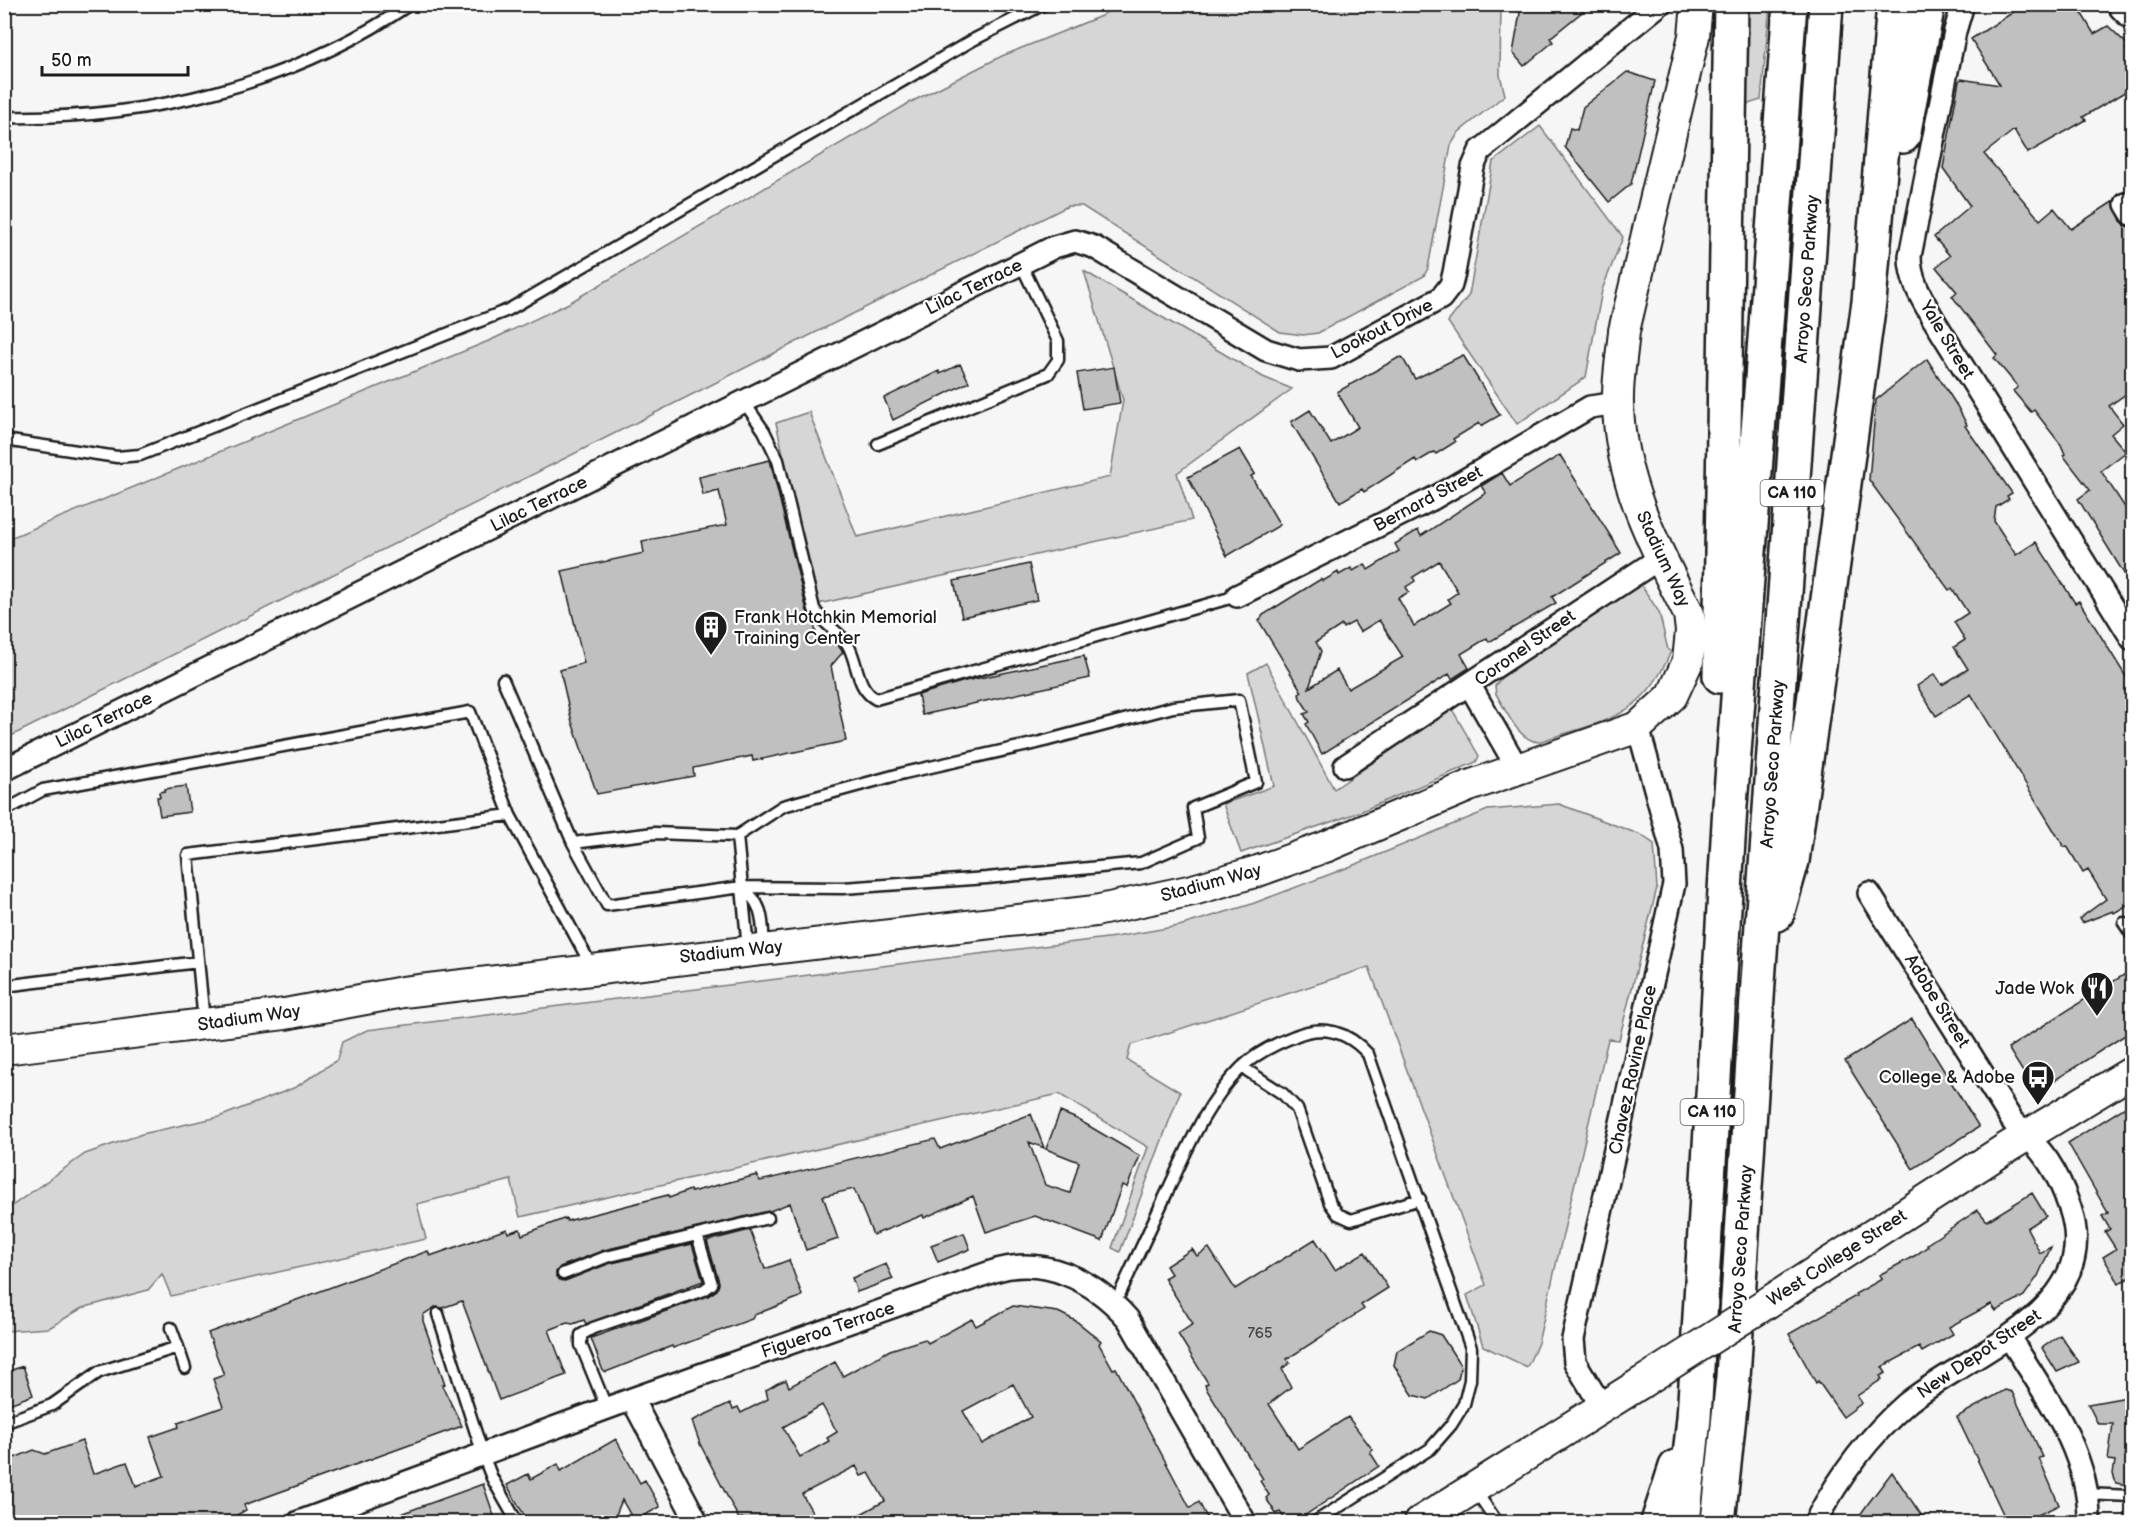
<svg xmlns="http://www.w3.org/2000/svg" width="2137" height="1527" font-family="'Balsamiq Sans',sans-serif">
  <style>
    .green { fill: #d6d6d6; stroke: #797979; stroke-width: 1.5 }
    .building { fill: #c0c0c0; stroke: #1c1c1c; stroke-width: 1.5; fill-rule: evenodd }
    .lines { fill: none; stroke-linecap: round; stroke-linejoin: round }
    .lane-casing { stroke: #1c1c1c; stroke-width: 15 }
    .street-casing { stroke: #1c1c1c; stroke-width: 26 }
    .secondary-casing { stroke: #1c1c1c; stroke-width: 34 }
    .highway-casing { stroke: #1c1c1c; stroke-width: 38 }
    .lane { stroke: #fff; stroke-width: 10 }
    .street { stroke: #fff; stroke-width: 21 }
    .secondary { stroke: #fff; stroke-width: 30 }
    .highway { stroke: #fff; stroke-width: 33 }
    .secondary-bridge-casing { stroke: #1c1c1c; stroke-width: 34; stroke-linecap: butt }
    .secondary-bridge { stroke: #fff; stroke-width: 30 }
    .labels { text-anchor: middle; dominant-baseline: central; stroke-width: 4.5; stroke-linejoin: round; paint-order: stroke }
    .number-label { font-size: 15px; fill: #454545 }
    .shield { fill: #fff; stroke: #606060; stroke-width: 1.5 }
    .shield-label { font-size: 16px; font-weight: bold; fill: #1c1c1c }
    .street-label { font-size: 18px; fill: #1c1c1c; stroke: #fff }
    .poi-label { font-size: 18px; fill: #1c1c1c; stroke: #fff; text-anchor: end }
  </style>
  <rect width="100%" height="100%" fill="#f6f6f6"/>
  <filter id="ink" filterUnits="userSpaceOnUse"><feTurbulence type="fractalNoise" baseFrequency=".0167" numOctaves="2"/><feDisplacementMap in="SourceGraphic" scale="12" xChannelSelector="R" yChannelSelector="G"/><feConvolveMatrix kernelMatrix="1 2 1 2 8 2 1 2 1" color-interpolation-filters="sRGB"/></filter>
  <g filter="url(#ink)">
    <path class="green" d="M1117,5H1501L1500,75L1505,95L1459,132L1451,145L1428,268L1424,276L1318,333L1303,335L1280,332L1082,206H1068L5,739V540L491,340L569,303L911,102L1002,56L1101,16Z
      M1743,5H1770L1761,100L1742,106Z
      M1540,126L1623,237L1602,290L1586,377L1517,424L1448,322L1469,295L1493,162Z
      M1084,271L1263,377L1292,389L1177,473L1192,520L818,604L776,423L809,412L857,537L1110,477L1123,400Z
      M1639,582L1659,612L1668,650L1671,651C1643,720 1603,720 1539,742C1518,741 1506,710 1496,694L1495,686L1501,678Z
      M1266,663L1334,789L1452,709L1479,756L1476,762L1357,813L1241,853L1223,804L1274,786L1248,673Z
      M1559,804L1641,835L1654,844L1657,888L1619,1040L1608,1039L1538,1343L1527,1367L1483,1346L1467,1295L1486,1285L1369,967L1131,1045L1127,1060L1180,1092L1120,1252L1112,1248L1148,1147L1059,1094L520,1217L511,1180L417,1204L426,1239L171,1296L162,1274L148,1290L82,1308L49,1328L5,1331V1211L85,1154L142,1134L219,1117L296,1087L337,1060L342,1042L367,1030L1115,937L1179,926L1249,905L1349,867L1488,810Z"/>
    <path class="building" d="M1512,4H1592L1550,38L1553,42L1524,66L1513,53L1520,13Z
      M2026,4H2076L2094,34L2108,26L2130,47L2126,49L2133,58V87L2083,117L2086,120L2028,153L2014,130L1984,154L2040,220L2054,208L2071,229L2114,201L2121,221L2133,231V389L2109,406L2123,424L2111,434L2126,452L2101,471L2126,509L2133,505V588L2078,499L2090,490L2063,455L2065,454L2061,445L2034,410L2031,412L2013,391L2018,387L1994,358L1997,355L1952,296L1957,292L1936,267L1950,256L1934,237L1970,206L1943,168L1959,81L1961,79L2000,85L1971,39Z
      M1627,72L1655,81L1631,184L1609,202L1565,147L1570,128L1577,130L1583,107Z
      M1463,355L1500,415L1481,426L1479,423L1453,439L1455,442L1436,454L1434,452L1417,462L1415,459L1364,492L1362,489L1340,502L1291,422L1310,410L1331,444L1358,427L1337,392L1398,358L1402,357L1415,379Z
      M1927,359L1957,406L1967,425L1965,426L2012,493L2007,496L2009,499L1996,507L1994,521L2016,555L2036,542L2075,603L2079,601L2133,688V902L2114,913L2113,911L2082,923L2079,919L2106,899L2088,870L2083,873L2067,846L2064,847L1971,694L1936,716L1917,686L1935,674L1942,685L1968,669L1954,647L1965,640L1954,622L1968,613L1952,588L1949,590L1869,480L1876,400Z
      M960,364L969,382L893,420L884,398L939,371L940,374Z
      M1114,367L1120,403L1083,409L1077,373Z
      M1240,449L1255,474L1251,476L1280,525L1227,556L1188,477Z
      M1560,455L1621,553L1552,597L1556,603L1489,642L1487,638L1461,654L1469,668L1452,679L1449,674L1322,754L1306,724L1309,722L1304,714L1309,712L1300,698L1299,694L1302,692L1259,621L1263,615L1321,579L1323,581L1338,572L1339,575L1351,568L1353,571L1365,564L1368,570L1399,551L1395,544L1418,530L1421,536L1486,493L1481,486L1502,473L1510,486ZM1439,561L1458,592L1448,599L1451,603L1414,626L1398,598L1409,592L1406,587L1415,581L1413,577ZM1379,620L1403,657L1348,689L1337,670L1309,688L1321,651L1316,642L1342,625L1343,628L1354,622L1360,632Z
      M770,460L807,611L813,620L818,642L833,639L843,652L831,666L846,741L753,761L752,756L693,768L694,776L597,794L572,722L560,670L584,663L562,571L644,553L642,541L727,525L719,491L703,495L699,477Z
      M1029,564L1037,600L962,617L954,581Z
      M1084,656L1090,678L922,715L918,695L965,681Z
      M186,786L190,812L160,816L157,797H160L159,792L165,791V789Z
      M2133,969V1030L2052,1082L2049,1077L2033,1088L2008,1048Z
      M1912,1019L1979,1127L1913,1169L1845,1061Z
      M2133,1102V1276L2119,1283L2103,1257L2116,1249L2105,1232L2110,1229L2102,1216L2108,1213L2068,1143Z
      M1060,1112L1077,1119L1140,1156L1127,1187L1122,1185L1102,1241L1035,1216L986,1232L973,1196L924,1218L923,1215L873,1235L854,1189L823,1196L838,1239L806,1250L790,1203L770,1211L604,1250L560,1267L556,1272V1277L565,1281L608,1264L692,1244L703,1281L586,1324L584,1320L573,1324L567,1323L549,1330L566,1375L499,1400L462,1301L442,1308L435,1307L423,1315V1321L445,1384L442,1385L462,1426L244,1505L246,1510L237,1515L217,1522H11L4,1506V1462L34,1450L45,1454L82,1441L93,1474L127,1462L136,1486L164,1476L150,1437L179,1427L178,1423L223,1407L213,1379L224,1375L208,1333L310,1295L428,1251L430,1256L507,1229L508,1233L520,1229L522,1235L566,1218L567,1221L668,1195L669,1198L690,1190L691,1192L757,1175L760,1181L935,1139L940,1149L1031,1114L1044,1148L1029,1142L1045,1185L1070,1193L1079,1162L1046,1149Z
      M2032,1193L2046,1216L2027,1228L2040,1253L2051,1247L2038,1276L2024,1296L1996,1311L1991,1304L1949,1327L1953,1334L1922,1352L1919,1347L1882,1367L1886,1373L1880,1376L1882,1379L1857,1396L1862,1403L1843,1417L1818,1381L1816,1383L1789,1334L1856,1296L1855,1294L1882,1279L1879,1275L1916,1255L1928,1246L1927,1244L1978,1210L1987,1221Z
      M750,1230L765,1269L789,1260L802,1295L800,1297L754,1315L752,1319L673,1348L672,1346L606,1372L603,1371L591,1338L708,1296L717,1290L719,1282L707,1241Z
      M964,1233L970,1249L938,1262L931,1245Z
      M1315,1239L1335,1270L1365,1252L1388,1288L1361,1305L1364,1309L1358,1313L1287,1359L1290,1363L1282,1369L1291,1387L1269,1404L1298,1449L1348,1417L1373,1450L1370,1452L1379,1466L1295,1522H1287L1280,1512L1276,1514L1266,1498L1269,1495L1260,1481L1263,1479L1207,1390L1205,1385L1208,1383L1178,1334L1193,1324L1164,1278L1171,1274L1166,1266L1192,1249L1197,1256L1209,1248L1235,1289Z
      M886,1264L893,1279L857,1292L852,1278Z
      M1013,1306L1058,1312L1076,1321L1101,1341L1099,1344L1113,1369L1116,1368L1190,1508L1199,1502L1209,1522H846L885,1501L869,1473L861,1476L856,1466L802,1494L818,1522H744L742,1518L739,1519L700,1444L692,1421L730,1403L733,1409L738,1407L741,1413L768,1399L766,1390L778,1383L786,1380L789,1387L835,1362L843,1376L890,1350L925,1339L928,1343L972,1319L976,1326ZM1013,1384L1031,1417L982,1444L963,1411ZM822,1405L837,1432L827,1438L829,1441L800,1457L783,1427Z
      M1429,1331L1441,1335L1461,1366L1458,1379L1428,1399L1413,1395L1394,1365L1397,1351Z
      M2060,1335L2079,1362L2057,1372L2042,1348Z
      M23,1366L33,1395L4,1406V1373Z
      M2005,1390L2012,1392L2043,1457L2039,1458L2059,1505L2023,1522H2007L1957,1417Z
      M2133,1396V1486L2116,1483L2113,1474L2115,1461L2108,1460L2113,1424H2098L2088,1404Z
      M616,1439L640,1483L645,1480L660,1507L634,1521L622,1500L613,1522H575L572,1518L564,1522H528L507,1485L528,1474L531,1479L558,1464L561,1471Z
      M1892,1472L1926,1522H1855L1867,1505Z
      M483,1484L494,1516L477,1522H384V1520Z"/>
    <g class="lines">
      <defs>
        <path id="lane" d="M4,117C146,120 292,85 410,4
          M744,402L764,431L778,460L814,609C824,625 844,635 849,647C858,665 857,689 876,699L1237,596
          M4,440L117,457L140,455L508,310L973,40L1044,4
          M878,444L1048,374L1058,360V341L1021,264
          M503,680L573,843L607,905L742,887L843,888L987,878L1141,863L1198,838L1193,808L1256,782L1239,700L1173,707L1037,743L904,773L783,806L737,836L654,833L573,843
          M4,811L43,790L470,712L510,815
          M737,836L748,949
          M742,887C765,906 762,921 764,948
          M2124,923L2132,935
          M4,986L198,962
          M204,1022L188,855L510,815L592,967
          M1242,1067L1283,1094L1297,1109L1330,1203L1338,1214L1351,1220L1420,1199
          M563,1274L606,1257L768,1218
          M1115,1304C1133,1265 1151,1227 1169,1188C1189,1145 1207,1102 1241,1068C1256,1053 1275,1044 1295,1036C1323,1024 1348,1032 1368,1054L1471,1348L1470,1380L1464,1404L1451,1425L1430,1449L1315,1522
          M438,1314L483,1455L492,1478L517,1522
          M171,1328L178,1347
          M607,1409L581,1345V1335L593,1328L704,1290L712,1284L697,1235
          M4,1423L52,1405L99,1372L178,1347L185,1368
          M1475,1490L1497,1522
          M2085,1494L2132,1496"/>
        <path id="street" d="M1963,4L1955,31L1910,256C1910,281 1922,299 1934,320L2132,639
          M2126,204L2132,214
          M1237,596L1434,498L1590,407L1618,403
          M1469,684L1518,769
          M1345,766L1660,558
          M4,770L1054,247L1075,241L1094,247L1266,350L1299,360L1331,358L1441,298L1451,285L1454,273L1473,167L1480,151L1660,4
          M2009,1337C2044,1393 2090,1453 2089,1522
          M632,1399L697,1522
          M1602,1407L1575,1362L1573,1339L1674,884L1672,850L1638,727
          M299,1522L632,1399L991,1272C1043,1254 1094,1280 1128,1319L1245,1522
          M1815,1522C1839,1477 1867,1438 1906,1404C1967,1353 2105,1311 2070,1208C2057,1169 2043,1150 2013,1122L1869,893"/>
        <path id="secondary" d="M4,1049L285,1014L403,992L1095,911L1193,890L1258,871L1325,847L1469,786L1638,727L1672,696L1688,661L1691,631L1689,614C1655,547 1620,482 1618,405C1617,380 1622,355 1624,331L1694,36L1697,4
          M1778,1296L2008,1147L2132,1072
          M1420,1522L1641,1383"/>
        <path id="highway" d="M2125,4L2132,11
          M1903,136L1928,4
          M1720,676L1731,4
          M1777,914L1792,861L1869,302L1894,4
          M1658,1522L1676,1467
          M1683,1522L1694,1418L1730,806L1790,4
          M1718,1522L1733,1377L1758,982L1826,4"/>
      </defs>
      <use href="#lane" class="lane-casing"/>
      <use href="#street" class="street-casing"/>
      <use href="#secondary" class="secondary-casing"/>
      <use href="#highway" class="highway-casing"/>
      <use href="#lane" class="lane"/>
      <use href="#street" class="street"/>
      <use href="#secondary" class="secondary"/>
      <use href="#highway" class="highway"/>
      <defs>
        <path id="secondary-bridge" d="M1641,1383L1778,1296"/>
      </defs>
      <use href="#secondary-bridge" class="secondary-bridge-casing"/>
      <use href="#secondary-bridge" class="secondary-bridge"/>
    </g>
  </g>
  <defs>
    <symbol id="building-pin" viewBox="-11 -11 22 30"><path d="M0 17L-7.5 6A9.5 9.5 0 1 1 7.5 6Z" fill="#1c1c1c" stroke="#fff"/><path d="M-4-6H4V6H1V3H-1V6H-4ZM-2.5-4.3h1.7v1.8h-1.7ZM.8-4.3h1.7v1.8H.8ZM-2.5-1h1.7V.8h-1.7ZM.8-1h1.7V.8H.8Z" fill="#fff"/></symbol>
    <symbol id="restaurant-pin" viewBox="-11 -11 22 30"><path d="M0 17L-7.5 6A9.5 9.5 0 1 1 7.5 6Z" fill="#1c1c1c" stroke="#fff"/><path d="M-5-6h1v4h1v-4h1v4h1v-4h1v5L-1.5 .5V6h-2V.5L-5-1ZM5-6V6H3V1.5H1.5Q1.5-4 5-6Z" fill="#fff"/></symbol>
    <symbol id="bus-pin" viewBox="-11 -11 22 30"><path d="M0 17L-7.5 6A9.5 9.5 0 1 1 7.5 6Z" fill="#1c1c1c" stroke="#fff"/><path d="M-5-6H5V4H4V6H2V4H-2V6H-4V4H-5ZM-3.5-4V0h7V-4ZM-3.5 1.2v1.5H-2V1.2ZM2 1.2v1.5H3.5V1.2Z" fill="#fff"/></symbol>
  </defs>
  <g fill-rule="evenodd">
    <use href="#building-pin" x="692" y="608" width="38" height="52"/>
    <use href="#restaurant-pin" x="2078" y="969" width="38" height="52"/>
    <use href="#bus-pin" x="2019" y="1058" width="38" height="52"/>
  </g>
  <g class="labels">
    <g class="number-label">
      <text x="1260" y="1333">765</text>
    </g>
    <g class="shield">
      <rect x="1760.5" y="480" width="63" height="26" rx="4.5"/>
      <rect x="1680.5" y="1099" width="63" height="26" rx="4.5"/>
    </g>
    <g class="shield-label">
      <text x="1792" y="493">CA 110</text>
      <text x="1712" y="1112">CA 110</text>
    </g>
    <g class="street-label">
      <text transform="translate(1807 279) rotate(-86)">Arroyo Seco Parkway</text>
      <text transform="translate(974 287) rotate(-26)">Lilac Terrace</text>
      <text transform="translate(1382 329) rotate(-27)">Lookout Drive</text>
      <text transform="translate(1947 340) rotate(59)">Yale Street</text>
      <text transform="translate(1428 499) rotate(-28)">Bernard Street</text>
      <text transform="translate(539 504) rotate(-26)">Lilac Terrace</text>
      <text transform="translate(1663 559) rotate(65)">Stadium Way</text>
      <text transform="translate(1525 648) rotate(-35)">Coronel Street</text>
      <text transform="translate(104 720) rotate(-26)">Lilac Terrace</text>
      <text transform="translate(1773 764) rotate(-86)">Arroyo Seco Parkway</text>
      <text transform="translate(1211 883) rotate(-15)">Stadium Way</text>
      <text transform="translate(731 952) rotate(-6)">Stadium Way</text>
      <text transform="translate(1937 1001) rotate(58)">Adobe Street</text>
      <text transform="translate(249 1018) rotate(-8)">Stadium Way</text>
      <text transform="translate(1633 1070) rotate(-78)">Chavez Ravine Place</text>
      <text transform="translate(1741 1249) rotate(-86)">Arroyo Seco Parkway</text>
      <text transform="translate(1837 1258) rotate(-33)">West College Street</text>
      <text transform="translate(828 1330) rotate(-19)">Figueroa Terrace</text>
      <text transform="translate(1979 1354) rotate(-34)">New Depot Street</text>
    </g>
    <g class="poi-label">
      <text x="734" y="617" text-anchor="start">Frank Hotchkin Memorial<tspan x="734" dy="21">Training Center</tspan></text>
      <text x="2074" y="988">Jade Wok</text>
      <text x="2015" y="1077">College &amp; Adobe</text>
    </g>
  </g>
  <rect width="2137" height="1527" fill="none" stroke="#fff" stroke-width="24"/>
  <rect x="12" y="12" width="2113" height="1503" fill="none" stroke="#1c1c1c" stroke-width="2" filter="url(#ink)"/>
  <path d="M42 66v9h146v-9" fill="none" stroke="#1c1c1c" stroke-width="3"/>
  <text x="51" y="66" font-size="18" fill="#1c1c1c" stroke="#ffffff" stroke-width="4.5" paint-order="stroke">50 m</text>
</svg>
